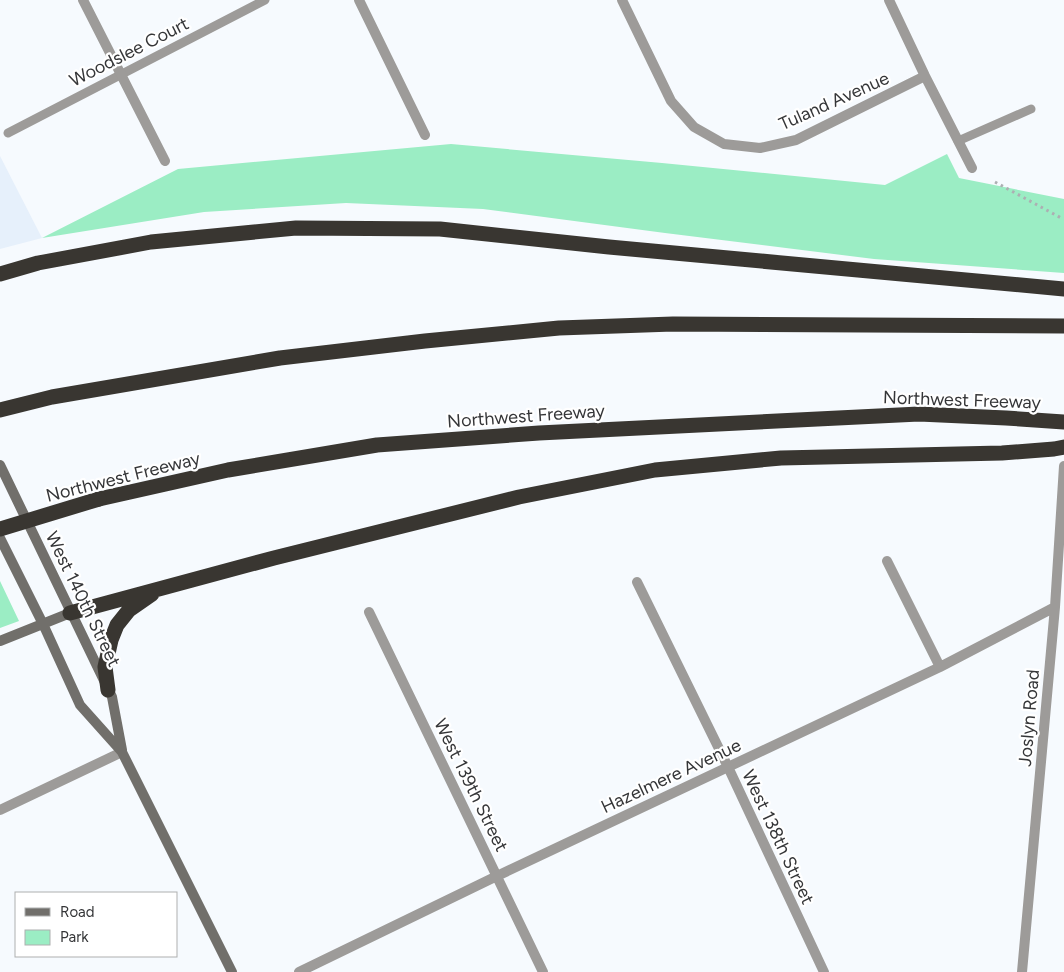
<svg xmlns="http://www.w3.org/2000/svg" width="1064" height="972" font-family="Figtree,sans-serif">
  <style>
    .built { fill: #e6f0fb }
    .green { fill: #9bedc4 }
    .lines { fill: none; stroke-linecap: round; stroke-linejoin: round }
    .path { stroke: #acafb2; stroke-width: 3; stroke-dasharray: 2.5 4; stroke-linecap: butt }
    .service { stroke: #9d9b99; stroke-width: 9 }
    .minor { stroke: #9d9b99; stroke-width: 10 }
    .secondary { stroke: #716f6b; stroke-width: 10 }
    .motorway { stroke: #393631; stroke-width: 15 }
    .motorway-bridge { stroke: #393631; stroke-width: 15 }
    .labels { text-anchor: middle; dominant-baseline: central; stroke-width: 4.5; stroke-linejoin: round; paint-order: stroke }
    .street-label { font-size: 18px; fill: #353638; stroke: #fff }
  </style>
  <rect width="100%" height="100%" fill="#f6fafe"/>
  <path class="built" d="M0,156L42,238L0,249Z"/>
  <path class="green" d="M451,144L662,163L885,185L947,154L959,178L1064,199V273L874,259L665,233L483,209L346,203L204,212L42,238L178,169Z
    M0,581L19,621L0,628Z"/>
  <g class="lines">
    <path class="path" d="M995,182L1063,219"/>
    <path class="service" d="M8,133L265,0
      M958,141L1031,109"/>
    <path class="minor" d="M83,0L165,161
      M359,0L425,135
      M622,0L671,101L694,127L724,144L760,148L796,140L925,76
      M889,0L925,76L972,168
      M887,561L940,667
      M637,582L728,767L824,972
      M369,612L487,856L543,972
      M0,810L122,752
      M299,972L497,876L940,667L1055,607
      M1022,972L1055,607L1064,466"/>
    <path class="secondary" d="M0,465L112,697L122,750
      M0,538L43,624L80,705L122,752L232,972
      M0,641L70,613"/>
    <path class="motorway" d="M0,274L38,263L151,242L296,228L440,229L609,247L1064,289
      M0,410L52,397L280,358L425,341L559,328L673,324L1064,326
      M99,499L228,470L377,445L539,433L919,414L1006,418L1064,422
      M70,613L274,558L519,497L655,470L781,458L1002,453L1054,449L1064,447
      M108,690L105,667L111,640L117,625L129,610L152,594"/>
    <path class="motorway-bridge" d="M0,529L99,499"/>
  </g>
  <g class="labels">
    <g class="street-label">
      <text transform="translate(129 52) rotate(-27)">Woodslee Court</text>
      <text transform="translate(834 101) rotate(-24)">Tuland Avenue</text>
      <text transform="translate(962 400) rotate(2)">Northwest Freeway</text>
      <text transform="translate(526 416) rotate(-4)">Northwest Freeway</text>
      <text transform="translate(123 477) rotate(-14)">Northwest Freeway</text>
      <text transform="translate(83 599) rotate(64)">West 140th Street</text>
      <text transform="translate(1029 718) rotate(-85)">Joslyn Road</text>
      <text transform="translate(671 776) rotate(-25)">Hazelmere Avenue</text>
      <text transform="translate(471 785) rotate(64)">West 139th Street</text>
      <text transform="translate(778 837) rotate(65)">West 138th Street</text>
    </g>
  </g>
  <rect x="15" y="892" width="162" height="65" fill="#ffffff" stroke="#aeafaf"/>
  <rect x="25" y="908" width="25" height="8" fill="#716f6b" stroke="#aeafaf"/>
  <text x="60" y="917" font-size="15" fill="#353638">Road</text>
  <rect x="25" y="930" width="25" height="15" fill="#9bedc4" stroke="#aeafaf"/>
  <text x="60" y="942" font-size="15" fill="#353638">Park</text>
</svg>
